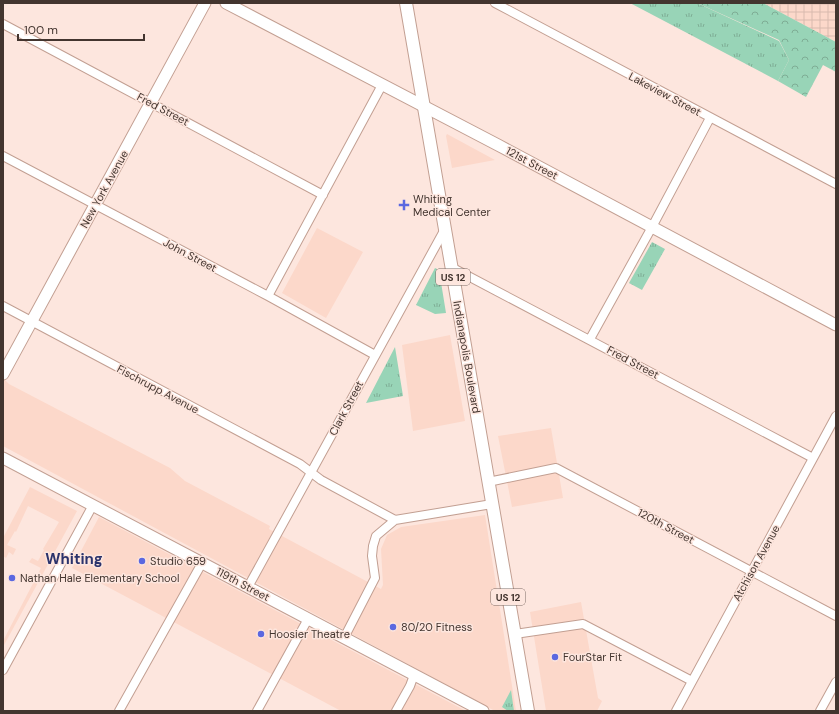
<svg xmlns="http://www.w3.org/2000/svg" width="839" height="714" font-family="'DM Sans',sans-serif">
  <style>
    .built { fill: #fcd8ca }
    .industrial { fill: url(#industrial-grid) }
    .grass { fill: url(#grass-tufts) }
    .forest { fill: url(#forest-crowns) }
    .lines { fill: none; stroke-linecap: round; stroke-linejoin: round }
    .street-casing { stroke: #c29f92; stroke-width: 10 }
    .secondary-casing { stroke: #c29f92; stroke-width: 13 }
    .primary-casing { stroke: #c29f92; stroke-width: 14 }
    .street { stroke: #fff; stroke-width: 8 }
    .secondary { stroke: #fff; stroke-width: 11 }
    .primary { stroke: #fff; stroke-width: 12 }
    .poi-dot { fill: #5b68e0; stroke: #fde6de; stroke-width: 1.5 }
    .labels { text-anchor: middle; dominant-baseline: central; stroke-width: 3; stroke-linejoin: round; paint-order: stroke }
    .shield { fill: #fde6de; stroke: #7b6a64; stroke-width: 1 }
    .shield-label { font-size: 10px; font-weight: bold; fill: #43352f }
    .street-label { font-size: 11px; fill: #43352f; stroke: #fde6de }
    .poi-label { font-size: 11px; fill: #43352f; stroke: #fde6de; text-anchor: start }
    .district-label { font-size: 15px; font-weight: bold; fill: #2b336c; stroke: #fde6de }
  </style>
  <defs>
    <pattern id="industrial-grid" width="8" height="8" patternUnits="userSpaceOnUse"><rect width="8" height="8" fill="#fcd8ca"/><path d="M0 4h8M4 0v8" fill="none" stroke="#d9baae"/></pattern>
    <pattern id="grass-tufts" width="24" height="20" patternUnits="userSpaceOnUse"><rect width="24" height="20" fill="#98d4b7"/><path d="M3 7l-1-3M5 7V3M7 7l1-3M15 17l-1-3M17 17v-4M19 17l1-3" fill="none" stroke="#7ead95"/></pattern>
    <pattern id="forest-crowns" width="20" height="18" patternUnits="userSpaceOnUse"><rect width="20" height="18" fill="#98d4b7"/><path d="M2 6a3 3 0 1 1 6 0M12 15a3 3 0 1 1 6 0" fill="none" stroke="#7ead95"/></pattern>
  </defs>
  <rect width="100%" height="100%" fill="#fde6de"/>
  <path class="built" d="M447,134L495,160L452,168L446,136Z
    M317,228L363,252L326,318L282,293Z
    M450,335L465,421L413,431L402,345Z
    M3,378L9,384L170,468L185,481L270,526L269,529L381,589L383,585L381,549L387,535L401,527L485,515L516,711H495L3,446Z
    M551,428L563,498L512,507L498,436Z
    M30,487L77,511L3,647V641L41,568L29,562L32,558L38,561L44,550L43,549L59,522L28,506L16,532L15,531L7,545L16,549L13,555L9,552L6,558L3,556V538Z
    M99,517L466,711H341L72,568Z
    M581,602L598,698L602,701L597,711H546L530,612Z"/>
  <path class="industrial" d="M763,3H836V42Z"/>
  <path class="grass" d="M630,3H697L779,41L789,60L778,81Z
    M652,242L665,249L642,290L629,283Z
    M435,268L439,270L446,313L435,314L416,305Z
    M395,347L403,396L366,403Z
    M511,690L514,711H508L502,707Z"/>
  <path class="forest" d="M697,3H763L836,42V72L823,65L806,97L778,81L789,60L779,40Z"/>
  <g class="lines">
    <defs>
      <path id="street" d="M495,3L836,184
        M3,24L323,195
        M3,156L268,296L375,355
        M451,267L813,458
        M268,296L382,85
        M3,306L300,464L321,480L395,520L492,504
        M590,339L652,227L710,118
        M488,482L556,468L836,616
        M248,587L445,229
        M515,634L583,624L692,681
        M344,638L375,578L372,556L373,546L376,536L395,520
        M3,670L93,505
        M119,711L202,563
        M257,711L308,619
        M396,711L410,686L414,675
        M676,711L836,416
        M820,711L836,682"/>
      <path id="secondary" d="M226,3L498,145L836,325
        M3,374L205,3
        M3,458L483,711"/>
      <path id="primary" d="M406,3L528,711"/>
    </defs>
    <use href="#street" class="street-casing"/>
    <use href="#secondary" class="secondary-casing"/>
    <use href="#primary" class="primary-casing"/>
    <use href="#street" class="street"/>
    <use href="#secondary" class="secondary"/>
    <use href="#primary" class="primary"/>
  </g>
  <g class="poi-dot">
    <path d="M402 199h4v4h4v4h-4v4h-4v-4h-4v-4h4z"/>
    <circle cx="142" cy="561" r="4"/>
    <circle cx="12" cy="578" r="4"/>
    <circle cx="393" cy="627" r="4"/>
    <circle cx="261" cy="634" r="4"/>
    <circle cx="555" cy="657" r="4"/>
  </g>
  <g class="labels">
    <g class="shield">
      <rect x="436" y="269" width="34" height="16" rx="3"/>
      <rect x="491" y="589" width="34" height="16" rx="3"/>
    </g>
    <g class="shield-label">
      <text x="453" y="277">US 12</text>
      <text x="508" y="597">US 12</text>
    </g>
    <g class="street-label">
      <text transform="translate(665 94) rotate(28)">Lakeview Street</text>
      <text transform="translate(163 109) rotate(28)">Fred Street</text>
      <text transform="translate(532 163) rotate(28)">121st Street</text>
      <text transform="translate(104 189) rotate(-61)">New York Avenue</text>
      <text transform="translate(190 255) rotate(28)">John Street</text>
      <text transform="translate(467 357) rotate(80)">Indianapolis Boulevard</text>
      <text transform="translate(633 362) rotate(28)">Fred Street</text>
      <text transform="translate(158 389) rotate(28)">Fischrupp Avenue</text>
      <text transform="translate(346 408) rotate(-62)">Clark Street</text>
      <text transform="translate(666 526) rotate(28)">120th Street</text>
      <text transform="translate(756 563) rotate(-61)">Atchison Avenue</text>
      <text transform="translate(243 584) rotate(28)">119th Street</text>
    </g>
    <g class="poi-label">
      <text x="413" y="199">Whiting<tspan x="413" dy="13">Medical Center</tspan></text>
      <text x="150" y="561">Studio 659</text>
      <text x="20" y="578">Nathan Hale Elementary School</text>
      <text x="401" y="627">80/20 Fitness</text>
      <text x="269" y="634">Hoosier Theatre</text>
      <text x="563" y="657">FourStar Fit</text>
    </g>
    <g class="district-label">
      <text x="74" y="559">Whiting</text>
    </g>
  </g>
  <rect width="839" height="714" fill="none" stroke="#43352f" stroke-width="8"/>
  <path d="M18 34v6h126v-6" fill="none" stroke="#43352f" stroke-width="2"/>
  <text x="24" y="34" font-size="12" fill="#43352f" stroke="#fde6de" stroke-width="3" paint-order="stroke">100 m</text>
</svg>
